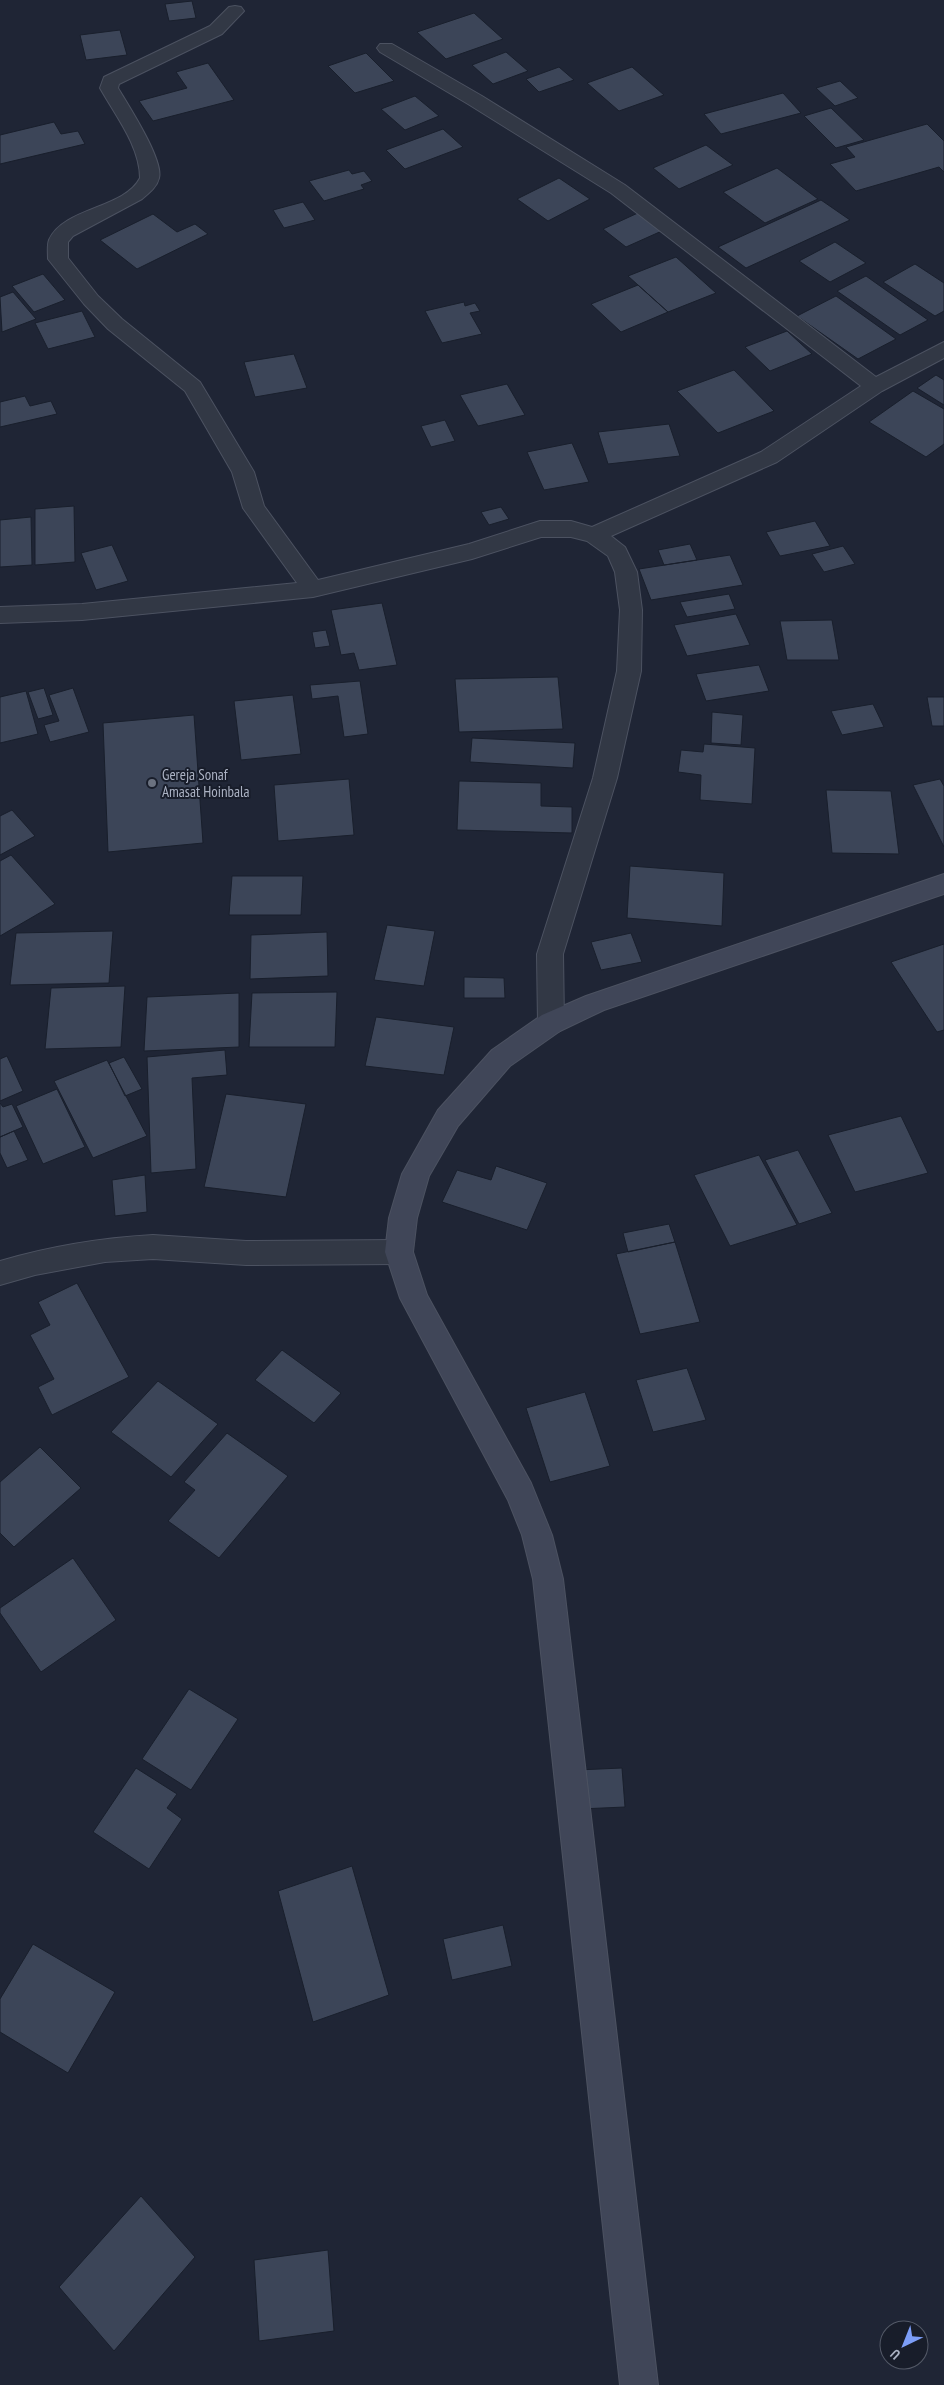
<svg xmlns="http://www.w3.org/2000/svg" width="944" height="2385" font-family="'PT Sans Narrow',sans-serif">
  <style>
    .building { fill: #3c4558; stroke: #191f2c }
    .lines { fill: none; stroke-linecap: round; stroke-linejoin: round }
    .street-casing { stroke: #4c5261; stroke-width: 2 }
    .secondary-casing { stroke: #4c5261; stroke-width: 2 }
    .street { fill: #323845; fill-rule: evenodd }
    .secondary { fill: #404658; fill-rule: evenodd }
    .worship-dot { fill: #6b7280; stroke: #181d2a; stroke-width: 2 }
    .labels { text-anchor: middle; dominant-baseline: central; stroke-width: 4; stroke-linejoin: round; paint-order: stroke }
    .poi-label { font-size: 15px; fill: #abb2c3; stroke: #181d2a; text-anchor: start }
  </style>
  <rect width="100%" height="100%" fill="#1f2535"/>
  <path class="building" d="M192,1L196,18L169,21L165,4Z
    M474,13L503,39L446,59L417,32Z
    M120,30L127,55L86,60L80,35Z
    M506,52L528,71L493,84L472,65Z
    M366,53L394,81L355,93L328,66Z
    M208,63L234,100L153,121L139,101L187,88L176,72Z
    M559,67L574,80L539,92L526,79Z
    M632,67L664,95L619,111L587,83Z
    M840,81L858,98L835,106L816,88Z
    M783,93L801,113L721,134L704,114Z
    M415,96L439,116L405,130L381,109Z
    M831,108L864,140L836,148L804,116Z
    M54,122L61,134L78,131L85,144L0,164V135Z
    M927,124L944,141V172L939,167L856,191L830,164L855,157L846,147Z
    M443,129L463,147L405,169L386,150Z
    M706,145L733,165L679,189L653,168Z
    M777,168L818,199L765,223L723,192Z
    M349,170L352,174L364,171L372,181L361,185L364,189L324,201L309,181Z
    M559,178L590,199L548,221L517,199Z
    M821,200L850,220L746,268L718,247Z
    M303,202L315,220L284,228L273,210Z
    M640,212L664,230L626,247L603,229Z
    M153,214L177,232L195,224L208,234L137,269L100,240Z
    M835,242L866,263L830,282L799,261Z
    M676,257L716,293L668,312L628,276Z
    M915,264L944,283V311L935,316L883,282Z
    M43,274L65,300L34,312L12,286Z
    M866,276L928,320L900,335L837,291Z
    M638,285L668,312L621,332L591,304Z
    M13,292L36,319L2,332L0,297Z
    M836,296L896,339L858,359L797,316Z
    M464,302L465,306L475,303L480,311L470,313L482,334L442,343L425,311Z
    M82,311L95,337L48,349L35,323Z
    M787,331L812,354L770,371L745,347Z
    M294,354L307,388L255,397L244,362Z
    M734,370L774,411L718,433L677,391Z
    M936,375L944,380V405L917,388Z
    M507,384L525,415L478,426L460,395Z
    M913,391L944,409V444L926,457L869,422Z
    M25,396L30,406L51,401L57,414L0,427V402Z
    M445,420L455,441L431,447L421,426Z
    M669,424L680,456L608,464L598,432Z
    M572,443L589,482L544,490L527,452Z
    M74,506L75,562L35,565V509Z
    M501,507L509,519L489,525L481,512Z
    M31,517L32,565L0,567V520Z
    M815,521L830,546L780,556L766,532Z
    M690,544L697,560L664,565L658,550Z
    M112,545L128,581L96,590L81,553Z
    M843,546L855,564L824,572L812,554Z
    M730,555L743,585L651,600L639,569Z
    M729,594L735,609L687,617L680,602Z
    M382,603L397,665L359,670L354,653L341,655L331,610Z
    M736,614L750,645L687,656L674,625Z
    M832,620L839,660H787L780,621Z
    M326,630L330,646L315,648L312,632Z
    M759,665L769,691L706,701L696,674Z
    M558,677L563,729L459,732L455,679Z
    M360,681L368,734L344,737L338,696L312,699L310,685Z
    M44,688L53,715L38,719L28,692Z
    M73,688L89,732L50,742L44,725L59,721L49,695Z
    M26,691L38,734L0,743V697Z
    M293,695L301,754L241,760L234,701Z
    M927,697H944V726H932Z
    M873,704L884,727L842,735L831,711Z
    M712,712L743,715L741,745L711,743Z
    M194,715L203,843L108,852L103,723Z
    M472,738L575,743L573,768L470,762Z
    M704,744L755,748L752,804L700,800L701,775L678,772L681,750L703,752Z
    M349,779L354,835L278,841L274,785Z
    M940,779L944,786V847L913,785Z
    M459,781L541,783V806L572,807V833L457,830Z
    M826,790L891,791L899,854L832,853Z
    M12,810L35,836L0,855V816Z
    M11,855L55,904L0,936V861Z
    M630,866L724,873L722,926L627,918Z
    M232,876H303L301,915H229Z
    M387,925L435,931L424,986L374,980Z
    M113,931L109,983L10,985L16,933Z
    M327,932L328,976L250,979L251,935Z
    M631,933L642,962L601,970L591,942Z
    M944,944V1030L937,1032L891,962Z
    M464,977L504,978L505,998H464Z
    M125,986L121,1047L45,1049L51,988Z
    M337,992L335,1047H249L252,993Z
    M239,993V1047L144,1051L147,997Z
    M376,1017L454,1027L444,1075L365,1066Z
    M225,1050L227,1075L192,1078L196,1169L151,1173L147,1057Z
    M7,1056L23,1091L0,1101V1059Z
    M124,1057L142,1089L125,1096L109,1063Z
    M107,1060L147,1136L93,1158L54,1081Z
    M57,1089L85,1147L43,1164L16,1106Z
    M226,1094L306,1104L286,1197L204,1187Z
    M0,1103L3,1107L12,1104L23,1127L0,1137Z
    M901,1116L928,1173L855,1192L828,1135Z
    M14,1131L28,1160L7,1168L0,1153V1137Z
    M798,1150L832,1213L799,1224L765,1160Z
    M759,1155L797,1225L730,1246L694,1175Z
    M496,1166L547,1183L527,1230L442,1202L457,1170L491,1180Z
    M145,1175L147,1212L115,1216L112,1180Z
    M669,1224L675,1242L628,1252L623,1233Z
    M675,1242L700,1322L640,1334L616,1254Z
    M77,1283L129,1377L52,1415L38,1387L54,1379L30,1335L50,1325L38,1302Z
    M282,1350L341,1393L314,1423L255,1380Z
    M687,1368L706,1420L653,1432L636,1380Z
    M158,1381L218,1424L171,1477L111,1432Z
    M585,1392L610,1466L550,1482L526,1408Z
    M227,1433L288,1476L219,1558L168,1521L195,1490L184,1482Z
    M40,1447L81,1488L14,1547L0,1533V1482Z
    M73,1558L116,1620L41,1672L0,1613V1608Z
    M189,1689L238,1719L191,1790L142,1759Z
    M136,1768L177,1794L167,1808L182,1819L149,1869L93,1832Z
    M622,1768L625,1807L580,1809L577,1770Z
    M352,1866L389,1995L313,2022L278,1891Z
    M503,1925L512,1966L452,1980L443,1939Z
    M33,1944L115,1992L68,2073L0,2032V1999Z
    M141,2196L195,2257L114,2351L59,2287Z
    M328,2250L334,2331L259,2341L254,2260Z"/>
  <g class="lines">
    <defs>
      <path id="street" d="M235,6L241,7L244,11L222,34L119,84L118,88C128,105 164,160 159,178C157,187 149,193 142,199L73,236L68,242V258L98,296L122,319L200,382L254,472L264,506L318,580L469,544L540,521H571L592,527L761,452L861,386L611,193L468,104L380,52L377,48L380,44H392L482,96L625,185L876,377L944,342V358L882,391L777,462L611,536L625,547L637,572L642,610L641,671L617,778L563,954L564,1023L560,1031L551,1034L542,1031L538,1023L537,954L593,778L617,671L620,610L615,572L608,556L587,541L571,537H541L472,559L313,597L82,620L0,623V607L82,604L297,583L243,508L232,472L185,391L108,329L84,304L48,259C48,253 47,245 49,240C64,207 124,209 140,178C140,146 115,115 100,88L104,77L210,26L229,7Z
        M153,1235L246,1241L399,1240L409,1243L413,1252L409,1261L399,1264L246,1265L153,1259L105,1262L35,1275L0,1285V1261C51,1246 101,1238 153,1235Z"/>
      <path id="secondary" d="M944,874V894L604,1010L560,1031L510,1066L458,1126L429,1176L417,1218L413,1252L427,1295L531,1483L552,1535L563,1579L658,2385H620L533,1579L522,1535L508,1500L400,1298L385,1252L389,1218L402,1174L438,1110L492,1050L542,1015L586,996Z"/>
    </defs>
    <use href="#street" class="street-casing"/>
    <use href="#secondary" class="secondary-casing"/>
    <use href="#street" class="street"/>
    <use href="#secondary" class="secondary"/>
  </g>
  <circle class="worship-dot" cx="152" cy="783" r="5"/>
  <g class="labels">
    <g class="poi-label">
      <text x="162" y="774">Gereja Sonaf<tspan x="162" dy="17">Amasat Hoinbala</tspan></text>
    </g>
  </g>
  <g transform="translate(904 2345) rotate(223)"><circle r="24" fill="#181d2a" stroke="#535967"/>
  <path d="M0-4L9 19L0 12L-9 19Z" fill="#7c9df7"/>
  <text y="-8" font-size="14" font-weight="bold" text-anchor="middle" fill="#abb2c3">U</text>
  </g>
</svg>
